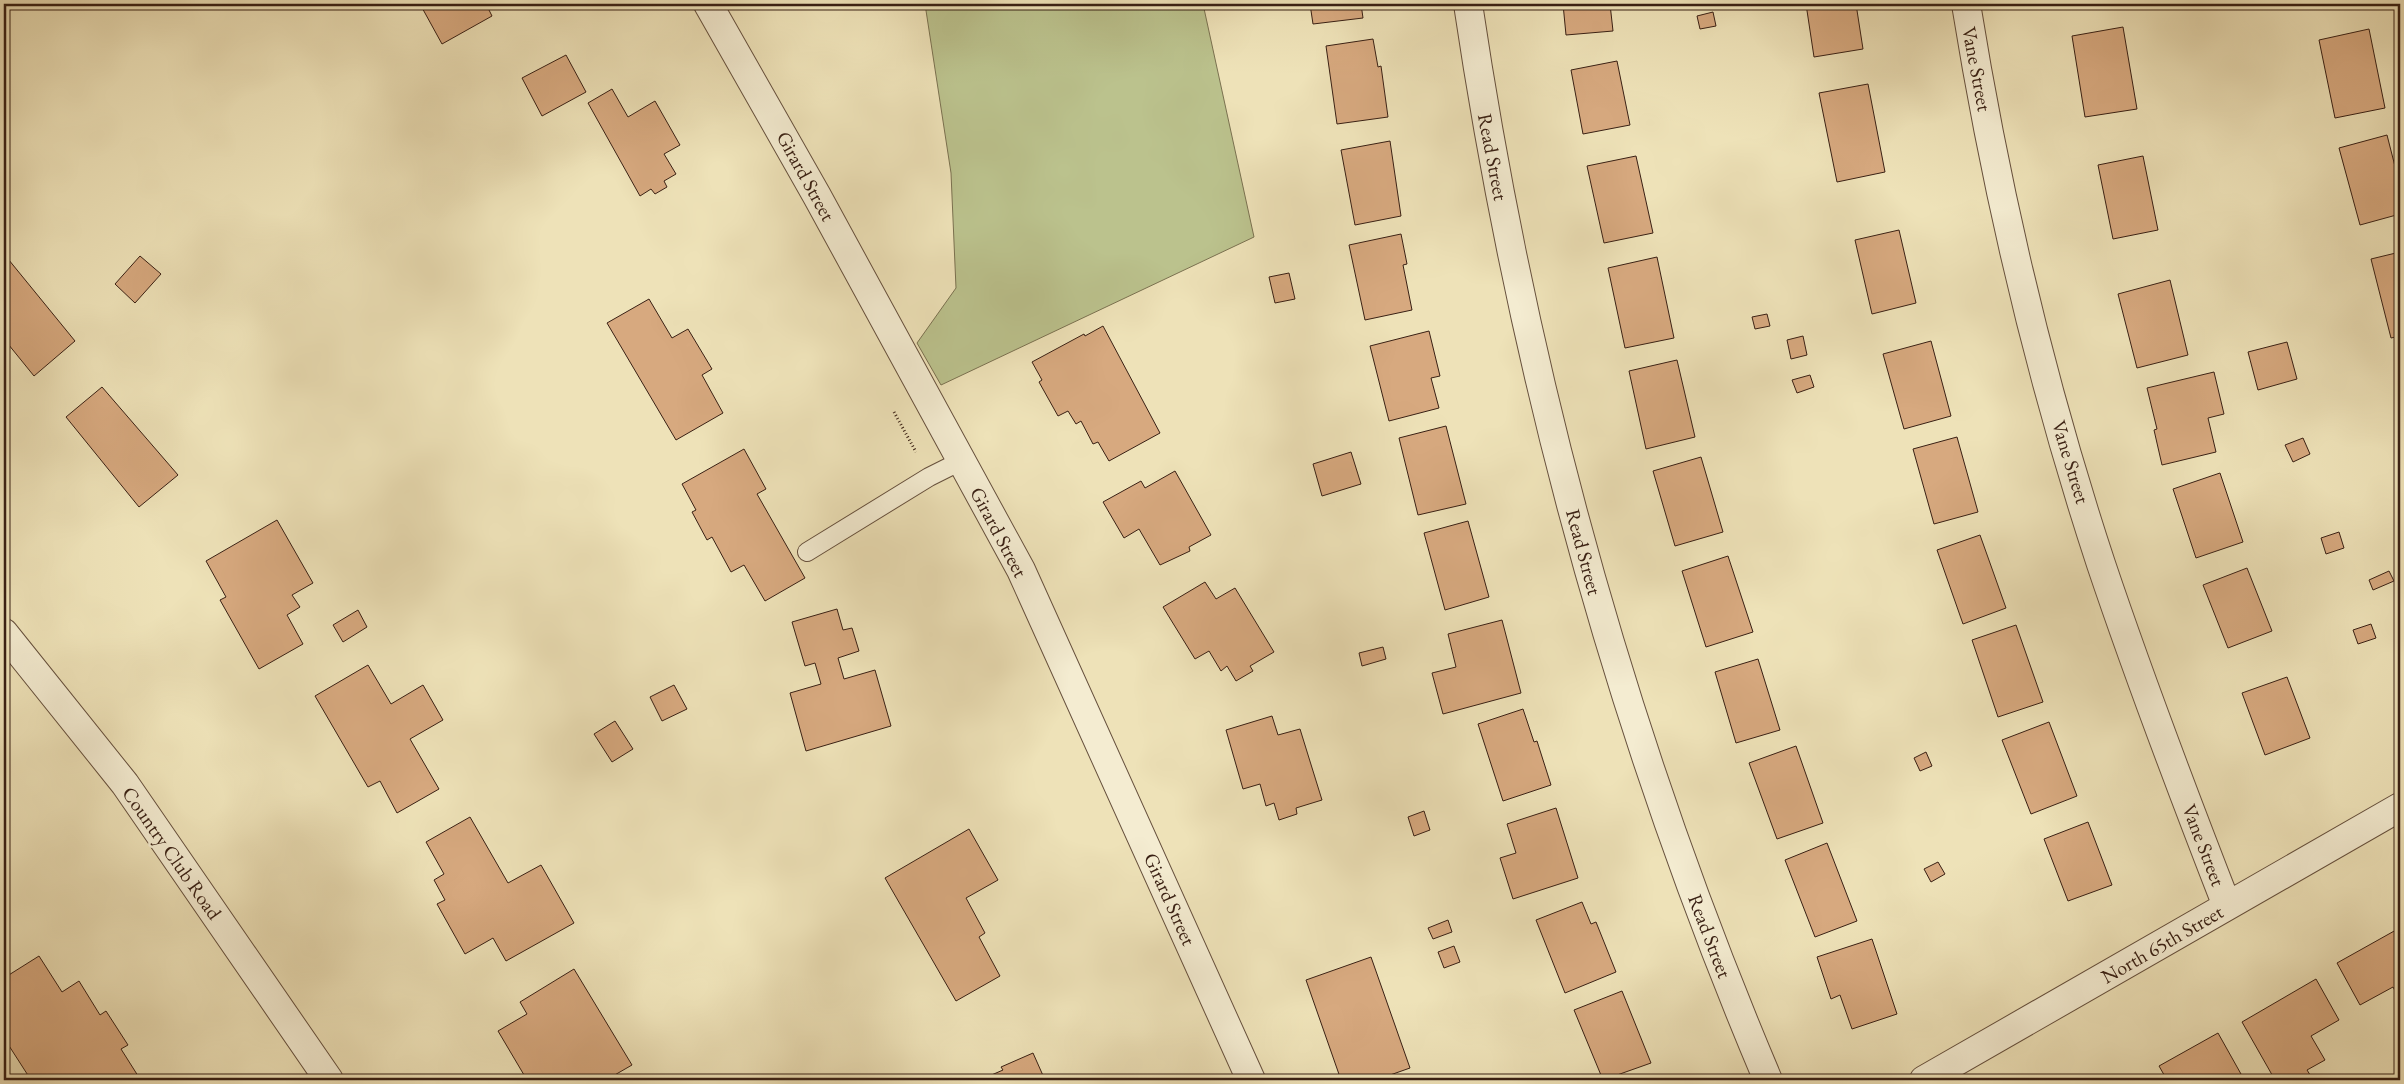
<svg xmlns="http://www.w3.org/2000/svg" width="2404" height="1084" font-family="'EB Garamond',serif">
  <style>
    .green { fill: #bbc28d; stroke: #7a7150 }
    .building { fill: #d7a97f; stroke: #392014 }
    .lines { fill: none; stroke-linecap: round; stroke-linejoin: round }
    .service-casing { stroke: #66503d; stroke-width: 20 }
    .minor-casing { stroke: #66503d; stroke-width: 30 }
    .tertiary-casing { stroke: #66503d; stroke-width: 30 }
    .path { stroke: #392014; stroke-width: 3; stroke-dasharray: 1 2.5; stroke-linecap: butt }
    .service { stroke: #f4ecd1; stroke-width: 18 }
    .minor { stroke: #f4ecd1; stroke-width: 28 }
    .tertiary { stroke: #f4ecd1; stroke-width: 28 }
    .labels { text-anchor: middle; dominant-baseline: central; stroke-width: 5; stroke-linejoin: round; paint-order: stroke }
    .street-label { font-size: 20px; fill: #392014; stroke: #f4ecd1 }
  </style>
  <rect width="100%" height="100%" fill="#eee2b8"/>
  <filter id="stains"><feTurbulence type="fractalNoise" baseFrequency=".004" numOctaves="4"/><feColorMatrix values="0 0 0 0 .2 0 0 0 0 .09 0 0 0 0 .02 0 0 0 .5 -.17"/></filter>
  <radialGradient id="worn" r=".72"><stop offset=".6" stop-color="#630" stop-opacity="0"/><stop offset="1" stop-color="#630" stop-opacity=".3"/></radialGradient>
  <path class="green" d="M925,4H1203L1254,237L941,385L917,343L956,288L951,173Z"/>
  <path class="building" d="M420,4H486L492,16L442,44Z
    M1310,4H1361L1363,18L1313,24Z
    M1563,4H1610L1613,31L1566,35Z
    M1806,4H1856L1863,49L1814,57Z
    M1713,12L1716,26L1700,29L1697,16Z
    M2123,27L2137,109L2085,117L2072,36Z
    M2369,29L2385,108L2335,118L2319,40Z
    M1373,39L1378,67L1381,66L1388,117L1337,124L1326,46Z
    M566,55L586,92L542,116L522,78Z
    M1617,61L1630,125L1583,134L1571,70Z
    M1868,84L1885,172L1837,182L1819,93Z
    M612,89L628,117L655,101L680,145L664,154L676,174L664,181L667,187L655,194L651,189L640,196L588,103Z
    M2387,135L2400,186V214L2360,225L2339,148Z
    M1390,141L1401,216L1355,225L1341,150Z
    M1636,156L1653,233L1604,243L1587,166Z
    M2143,156L2158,230L2113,239L2098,165Z
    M1899,230L1916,303L1872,314L1855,240Z
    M1401,234L1407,264L1403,265L1412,310L1365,320L1349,245Z
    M2400,252V336L2391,338L2371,259Z
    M4,254L75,341L34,376L4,339Z
    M140,256L161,274L135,303L115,284Z
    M1657,257L1674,338L1625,348L1608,268Z
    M1289,273L1295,299L1275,303L1269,277Z
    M2170,280L2188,355L2137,368L2118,294Z
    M649,299L672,338L688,329L712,369L702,375L723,413L676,440L607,323Z
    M1767,314L1770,326L1755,329L1752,317Z
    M1103,326L1160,433L1109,461L1098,442L1093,444L1081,421L1076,424L1068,411L1058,416L1039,382L1042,380L1032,362L1084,334L1085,336Z
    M1429,331L1440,376L1431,378L1439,408L1389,421L1370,346Z
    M1803,336L1807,355L1791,359L1787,340Z
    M1931,341L1951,416L1904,429L1883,354Z
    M2287,342L2297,379L2258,390L2248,352Z
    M1677,360L1695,437L1646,449L1629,371Z
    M2214,372L2224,414L2208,418L2216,452L2162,465L2154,430L2157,429L2147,388Z
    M1810,375L1814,387L1797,393L1792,380Z
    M102,387L178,475L139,507L66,417Z
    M1446,426L1466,504L1418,515L1399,438Z
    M1957,437L1978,512L1934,524L1913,449Z
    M2303,438L2310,454L2293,462L2285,445Z
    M744,449L766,489L757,494L805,578L765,601L744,565L731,572L712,537L707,540L692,512L696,510L682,484Z
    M1351,452L1361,484L1322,496L1313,464Z
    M1701,457L1723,532L1675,546L1653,471Z
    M1175,471L1211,535L1189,547L1190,551L1160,565L1139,529L1124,538L1103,502L1141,481L1145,488Z
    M2220,473L2243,542L2196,558L2173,489Z
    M277,520L313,583L292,595L300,607L287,615L303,644L259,669L220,600L226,597L206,561Z
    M1468,521L1489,597L1445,610L1424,533Z
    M2339,532L2344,548L2326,554L2321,538Z
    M1980,535L2006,608L1963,624L1937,550Z
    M1728,556L1753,632L1706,647L1682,571Z
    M2247,568L2272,631L2228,648L2203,585Z
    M2389,571L2394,581L2373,590L2369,580Z
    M1205,582L1216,599L1235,588L1274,652L1250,666L1253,671L1236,681L1227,666L1221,671L1209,651L1195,659L1163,607Z
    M837,609L843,630L852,628L859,651L838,658L844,679L875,670L891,726L806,751L790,693L821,684L815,663L805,666L792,622Z
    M358,610L367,627L343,642L333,625Z
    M1502,620L1521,693L1443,714L1432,673L1456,667L1448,634Z
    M2371,624L2376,638L2358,644L2353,630Z
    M2016,625L2043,702L1998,717L1972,640Z
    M1383,647L1386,659L1362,666L1359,653Z
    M1758,659L1780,730L1736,743L1715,672Z
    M368,665L391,704L423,685L443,720L410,739L439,789L397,813L380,781L368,787L315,696Z
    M2287,677L2310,738L2265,755L2242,693Z
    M674,685L687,709L662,721L650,697Z
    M1523,709L1534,742L1537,741L1551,785L1503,801L1478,724Z
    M1272,716L1278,735L1300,729L1322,800L1296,808L1297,814L1279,820L1274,803L1266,806L1260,784L1243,789L1226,730Z
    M615,721L633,749L612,762L594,734Z
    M2049,722L2077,796L2031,814L2002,740Z
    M1796,746L1823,823L1777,839L1749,763Z
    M1926,752L1932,766L1920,771L1914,758Z
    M1556,808L1578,878L1513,899L1500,858L1516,853L1507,824Z
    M1424,811L1430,830L1414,836L1408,817Z
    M470,817L508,883L541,865L574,923L506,961L493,938L465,954L437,904L445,900L434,880L444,874L426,842Z
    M2088,822L2112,885L2068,901L2044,839Z
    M969,829L998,880L966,898L985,933L979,937L1000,976L956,1001L885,878Z
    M1827,843L1857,921L1815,937L1785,860Z
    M1938,862L1945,874L1931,882L1924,869Z
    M1582,902L1591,924L1596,922L1616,972L1565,993L1536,920Z
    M1448,920L1452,932L1433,939L1428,928Z
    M2396,930L2400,937V1000L2393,987L2360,1005L2337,963Z
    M1872,939L1897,1014L1852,1029L1840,995L1831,999L1817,957Z
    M1454,946L1460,962L1444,968L1438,952Z
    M39,956L62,992L79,981L100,1015L106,1011L128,1045L121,1049L140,1079L31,1080L4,1038V978Z
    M1371,957L1410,1068L1376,1080H1341L1306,980Z
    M574,969L632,1065L606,1080H544L541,1075L532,1080H527L498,1031L527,1014L520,1002Z
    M2316,979L2339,1020L2311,1036L2325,1060L2307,1070L2312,1078L2308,1080H2275L2242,1022Z
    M1622,991L1651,1063L1603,1080L1574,1010Z
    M2218,1033L2241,1074L2230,1080H2167L2159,1066Z
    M1033,1053L1045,1080H980L1003,1070L1001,1067Z"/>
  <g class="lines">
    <defs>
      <path id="service" d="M807,552L929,477L961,461"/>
      <path id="minor" d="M1468,4C1523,374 1622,736 1768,1080
        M1966,4C1996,190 2042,385 2101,564C2140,680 2183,793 2227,906
        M1924,1080L2400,807"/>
      <path id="tertiary" d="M708,4L817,196L1021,570L1251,1080
        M4,633L125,784L329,1080"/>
    </defs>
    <use href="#service" class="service-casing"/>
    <use href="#minor" class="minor-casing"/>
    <use href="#tertiary" class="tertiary-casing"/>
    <path class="path" d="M894,412L916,452"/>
    <use href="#service" class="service"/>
    <use href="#minor" class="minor"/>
    <use href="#tertiary" class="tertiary"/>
  </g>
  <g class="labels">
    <g class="street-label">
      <text transform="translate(1977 69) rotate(79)">Vane Street</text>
      <text transform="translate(1493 157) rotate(79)">Read Street</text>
      <text transform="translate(806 176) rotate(61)">Girard Street</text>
      <text transform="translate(2071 462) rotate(73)">Vane Street</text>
      <text transform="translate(999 532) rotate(62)">Girard Street</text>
      <text transform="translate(1584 552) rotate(75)">Read Street</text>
      <text transform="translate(2204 845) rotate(69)">Vane Street</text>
      <text transform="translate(172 853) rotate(55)">Country Club Road</text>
      <text transform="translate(1170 899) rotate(66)">Girard Street</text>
      <text transform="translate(1710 936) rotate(69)">Read Street</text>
      <text transform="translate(2162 944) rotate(-30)">North 65th Street</text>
    </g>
  </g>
  <rect width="2404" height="1084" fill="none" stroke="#eee2b8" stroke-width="20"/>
  <rect x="5" y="5" width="2394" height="1074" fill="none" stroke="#392014" stroke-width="2.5"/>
  <rect x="10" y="10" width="2384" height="1064" fill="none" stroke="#392014"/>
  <rect width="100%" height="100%" filter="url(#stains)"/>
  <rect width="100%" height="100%" fill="url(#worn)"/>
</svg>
